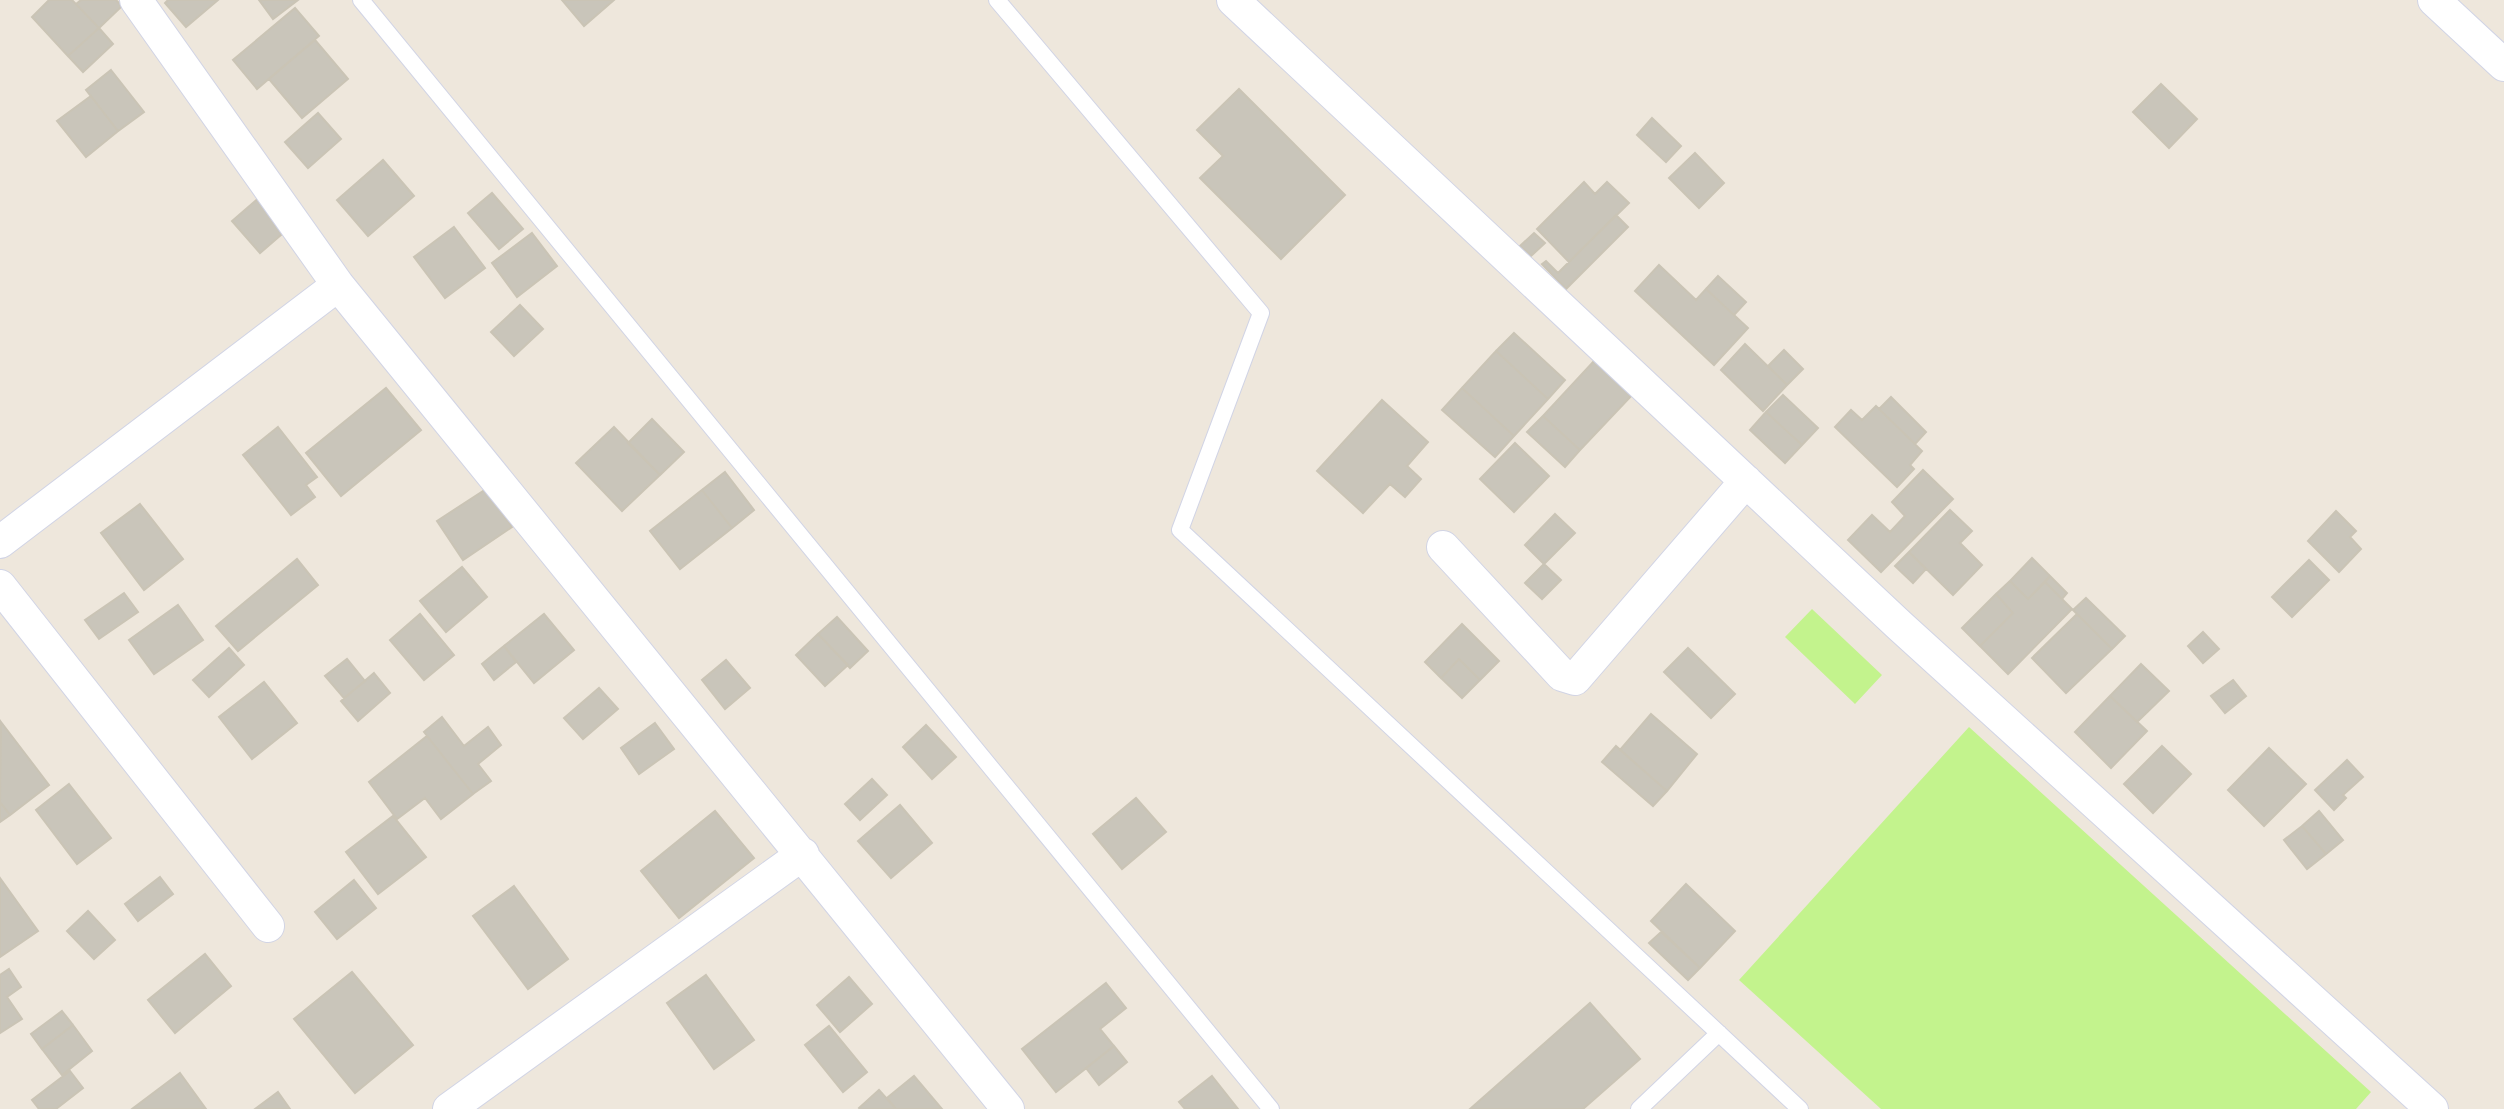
<svg xmlns="http://www.w3.org/2000/svg" width="2504" height="1109" font-family="'IBM Plex Sans',sans-serif">
  <style>
    .pitch { fill: #c3f38d }
    .building { fill: #c9c5ba; stroke: #cac4b5; stroke-width: 2 }
    .lines { fill: none; stroke-linecap: round; stroke-linejoin: round }
    .lane-casing { stroke: #d1d4e5; stroke-width: 18 }
    .street-casing { stroke: #d1d4e5; stroke-width: 34 }
    .lane { stroke: #fff; stroke-width: 16 }
    .street { stroke: #fff; stroke-width: 32 }
  </style>
  <rect width="100%" height="100%" fill="#eee7dc"/>
  <path class="pitch" d="M1812,609L1882,675L1855,704L1785,637Z
    M1969,727L2371,1092L2356,1109H1881L1739,980Z"/>
  <path class="building" d="M49,0H72L99,28L68,56L32,17Z
    M81,0H116L122,6L99,28L76,4Z
    M168,0H218L186,27L165,3Z
    M259,0H298L273,19Z
    M562,0H614L584,26Z
    M295,8L319,36L257,89L233,60Z
    M99,28L113,44L83,72L68,56Z
    M315,40L348,79L302,118L269,79Z
    M111,70L144,112L118,131L86,90Z
    M2161,84L2197,119L2169,148L2133,112Z
    M1239,89L1345,195L1281,259L1200,178L1223,156L1197,130Z
    M91,96L118,131L86,157L57,121Z
    M318,113L341,139L308,168L285,142Z
    M1652,118L1681,146L1666,162L1637,135Z
    M1695,153L1724,183L1699,208L1669,178Z
    M383,160L414,196L368,236L337,200Z
    M1584,182L1595,194L1607,182L1629,203L1569,262L1537,229Z
    M492,193L523,229L499,249L468,213Z
    M260,197L288,229L260,253L232,221Z
    M1616,215L1628,227L1566,289L1542,264L1546,261L1558,273Z
    M454,227L485,268L445,298L414,257Z
    M532,233L557,266L517,297L492,263Z
    M1534,233L1545,243L1531,256L1520,246Z
    M1659,265L1696,300L1706,289L1748,328L1714,365L1635,291Z
    M1718,276L1746,302L1734,315L1706,289Z
    M520,305L543,329L514,356L491,332Z
    M1514,333L1565,380L1548,399L1496,351Z
    M1745,344L1787,385L1763,411L1721,370Z
    M1784,350L1803,369L1787,385L1768,366Z
    M1496,351L1548,399L1514,436L1462,388Z
    M1595,360L1633,394L1580,450L1543,416Z
    M386,388L421,430L341,496L306,453Z
    M1462,388L1514,436L1495,457L1442,410Z
    M1783,395L1818,428L1802,445L1766,412Z
    M1891,397L1926,432L1915,444L1879,409Z
    M1382,400L1428,442L1407,466L1421,479L1405,497L1390,484L1363,513L1317,471Z
    M1876,406L1922,451L1910,465L1914,469L1897,487L1835,427L1851,410L1862,420Z
    M1766,412L1802,445L1785,463L1750,430Z
    M1543,416L1580,450L1565,467L1527,432Z
    M652,419L684,452L660,475L628,443Z
    M278,427L317,477L306,485L315,497L291,515L243,455Z
    M614,427L660,475L622,511L576,463Z
    M1515,443L1549,476L1514,512L1480,479Z
    M1923,470L1953,499L1881,572L1848,540L1872,515L1890,532L1905,516L1892,502Z
    M725,472L754,510L732,528L702,490Z
    M486,489L512,527L463,560L437,521Z
    M702,490L732,528L680,569L650,531Z
    M140,504L183,559L144,590L101,533Z
    M1950,510L1972,531L1960,543L1982,565L1953,595L1909,552Z
    M2336,511L2356,531L2350,537L2361,549L2339,572L2308,541Z
    M1555,514L1575,533L1544,564L1525,545Z
    M1909,552L1926,569L1913,583L1895,566Z
    M2032,558L2050,576L2028,599L2010,581Z
    M297,559L318,585L238,651L216,626Z
    M2309,560L2329,580L2292,617L2272,597Z
    M1544,564L1561,580L1542,599L1525,583Z
    M462,567L487,597L446,632L420,601Z
    M2050,576L2067,593L2062,599L2045,582Z
    M2010,581L2028,599L2045,582L2072,609L2008,674L1980,646L2013,613L1996,594Z
    M124,593L138,612L99,639L85,620Z
    M1996,594L2013,613L1980,646L1962,628Z
    M2086,598L2125,636L2112,649L2073,610Z
    M178,605L203,640L154,674L129,640Z
    M420,614L454,655L424,680L390,640Z
    M544,614L574,650L534,683L504,646Z
    M2077,614L2112,649L2066,693L2032,658Z
    M837,617L868,651L850,668L818,634Z
    M1462,624L1499,661L1480,680L1459,659L1441,678L1425,662Z
    M2203,632L2219,649L2203,663L2188,646Z
    M818,634L848,665L825,686L796,655Z
    M504,646L516,662L494,680L482,664Z
    M229,648L244,665L209,697L193,680Z
    M1688,648L1735,694L1711,718L1664,672Z
    M347,659L365,681L344,698L325,676Z
    M1459,659L1480,680L1462,698L1441,678Z
    M726,660L750,688L725,709L702,680Z
    M2141,664L2169,691L2137,722L2110,696Z
    M374,673L390,693L358,721L341,701Z
    M2233,680L2246,696L2225,713L2211,696Z
    M264,682L297,723L252,759L219,717Z
    M599,688L618,709L583,739L564,718Z
    M2110,696L2147,731L2111,768L2075,732Z
    M1651,714L1697,754L1667,791L1620,750Z
    M442,717L464,746L488,727L501,745L478,764L491,781L473,794L424,732Z
    M1,722L49,785L10,815L0,802Z
    M655,723L674,749L639,774L621,748Z
    M926,725L956,757L932,779L903,747Z
    M427,736L473,794L441,819L425,798L397,819L369,782Z
    M1616,746L1667,791L1653,806L1602,762Z
    M2162,746L2191,774L2153,813L2124,784Z
    M2269,748L2306,784L2264,826L2228,790Z
    M2347,760L2363,777L2343,795L2346,798L2334,810L2315,790Z
    M872,779L887,795L860,820L845,804Z
    M69,784L111,838L77,864L36,810Z
    M1136,798L1166,832L1122,869L1093,834Z
    M0,802L10,815L0,822Z
    M900,805L932,843L891,878L858,841Z
    M715,811L754,858L679,918L641,871Z
    M2319,811L2343,840L2326,854L2302,826Z
    M393,816L426,857L378,894L346,852Z
    M2302,826L2326,854L2307,869L2284,840Z
    M160,877L173,894L138,921L125,904Z
    M0,878L38,931L0,957Z
    M354,880L376,908L337,939L315,912Z
    M1686,884L1735,931L1700,968L1651,921Z
    M514,886L568,959L528,989L473,916Z
    M88,911L115,940L94,959L67,931Z
    M1661,932L1700,968L1688,980L1649,943Z
    M205,954L231,986L175,1033L148,1000Z
    M9,969L21,987L7,997L22,1019L0,1033V975Z
    M352,972L413,1045L355,1093L294,1019Z
    M706,975L754,1040L714,1069L667,1003Z
    M849,977L872,1004L840,1032L817,1005Z
    M1106,983L1126,1008L1100,1029L1114,1046L1056,1092L1022,1049Z
    M1590,1003L1640,1059L1583,1109H1470Z
    M62,1011L73,1025L42,1049L31,1034Z
    M73,1025L92,1051L62,1075L42,1049Z
    M829,1026L867,1072L843,1092L805,1045Z
    M1114,1046L1127,1062L1099,1085L1086,1068Z
    M70,1071L83,1088L56,1109H39L32,1100Z
    M180,1073L206,1109H132Z
    M914,1076L942,1109H896L887,1098Z
    M1212,1076L1238,1109H1185L1179,1102Z
    M879,1090L896,1109H860L859,1108Z
    M278,1092L290,1109H255Z"/>
  <g class="lines">
    <defs>
      <path id="lane" d="M361,0L1271,1109
        M997,0L1261,313L1180,530L1800,1109
        M1639,1109L1719,1033"/>
      <path id="street" d="M136,0L338,285L1008,1109
        M1233,0L1899,625L2432,1109
        M2434,0L2504,65
        M0,542L338,285
        M1443,547L1562,675L1575,679L1746,481
        M0,586L268,926
        M449,1109L803,854"/>
    </defs>
    <use href="#lane" class="lane-casing"/>
    <use href="#street" class="street-casing"/>
    <use href="#lane" class="lane"/>
    <use href="#street" class="street"/>
  </g>
</svg>
